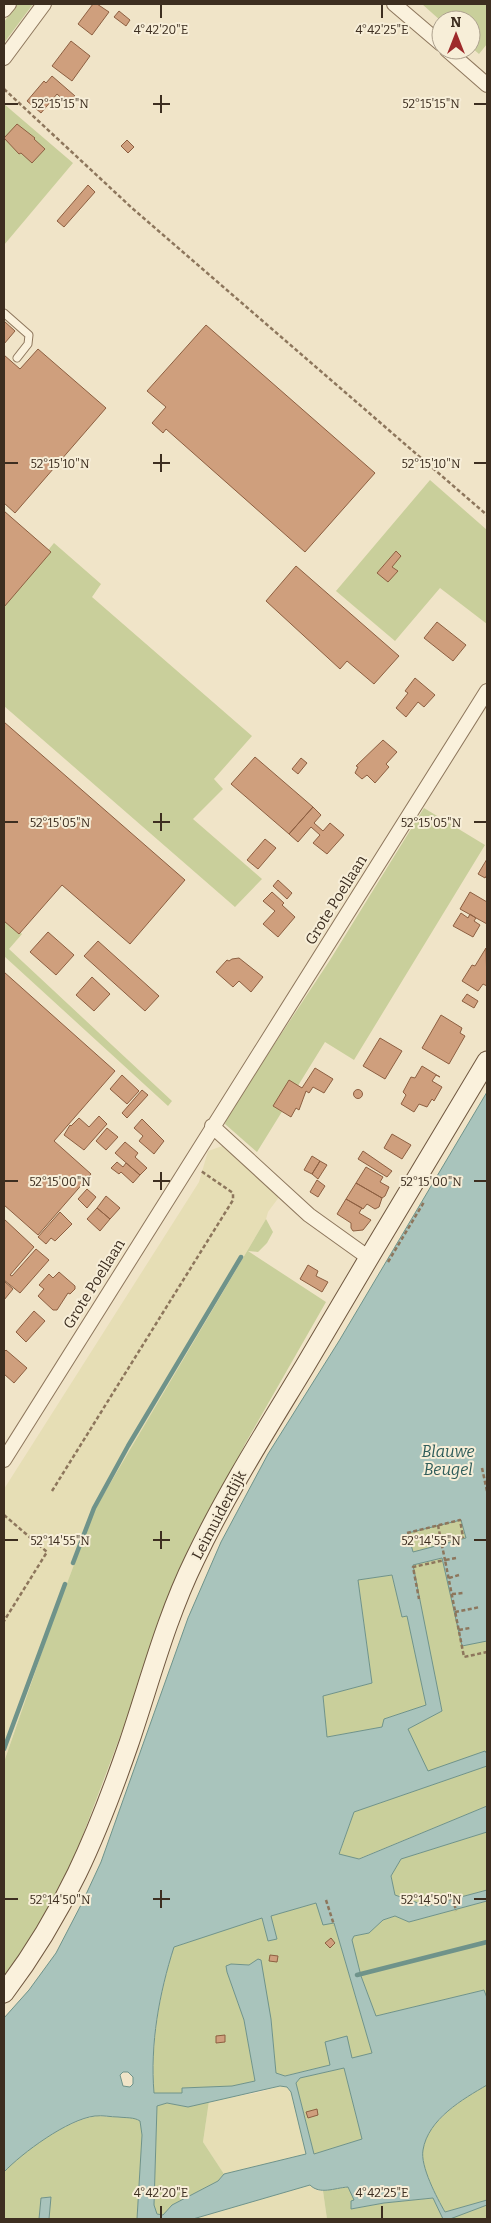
<svg xmlns="http://www.w3.org/2000/svg" width="491" height="2223" font-family="Bitter,serif">
  <style>
    .farmland { fill: #e6deb5 }
    .green { fill: #c9cf9b }
    .water { fill: #a9c4bc; stroke: #6f938a; fill-rule: evenodd }
    .lines { fill: none; stroke-linecap: round; stroke-linejoin: round }
    .stream { stroke: #6f938a; stroke-width: 4.5 }
    .building { fill: #cf9f7d; stroke: #8d5f41 }
    .lane-casing { stroke: #8d765c; stroke-width: 9 }
    .street-casing { stroke: #8d765c; stroke-width: 16 }
    .secondary-casing { stroke: #6f573f; stroke-width: 21 }
    .path { stroke: #8d765c; stroke-width: 2.5; stroke-dasharray: 4 2.5; stroke-linecap: butt }
    .lane { stroke: #faf1dc; stroke-width: 7 }
    .street { stroke: #faf1dc; stroke-width: 14 }
    .secondary { stroke: #faf1dc; stroke-width: 19 }
    .ticks { fill: none; stroke: #3d2e20; stroke-width: 2 }
    .labels { text-anchor: middle; dominant-baseline: central; stroke-width: 4; stroke-linejoin: round; paint-order: stroke }
    .street-label { font-size: 15px; fill: #3d2e20; stroke: #f7eed8 }
    .water-label { font-size: 16px; font-style: italic; fill: #2f5d5a; stroke: #f7eed8 }
    .ticks-label { font-size: 12px; text-anchor: middle; fill: #3d2e20; stroke: #f7eed8; stroke-width: 4; stroke-linejoin: round; paint-order: stroke }
  </style>
  <rect width="100%" height="100%" fill="#f0e4c8"/>
  <path class="farmland" d="M228,1144L282,1193L268,1212L266,1219L95,1509L52,1623L4,1762V1489L199,1182L208,1151Z
    M281,2086L287,2087L291,2092L307,2154L224,2174L203,2142L209,2101L256,2093Z
    M310,2185L316,2190L323,2191L327,2219H193Z"/>
  <path class="green" d="M17,4H33L4,43V22Z
    M422,4H487V44L479,54L471,47V20L441,21Z
    M4,104L73,163L4,245Z
    M430,480L487,530V624L440,588L395,641L336,591Z
    M54,543L101,584L92,597L252,736L214,779L223,789L193,819L262,879L235,907L4,706V604Z
    M424,808L485,845L354,1060L325,1042L257,1152L225,1124L227,1116L330,960Z
    M4,918L22,934L9,949L172,1101L168,1106L4,956Z
    M266,1219L273,1232L267,1243L258,1252L248,1251L326,1302L245,1444L195,1547L173,1596L75,1856L41,1930L4,1984V1762L52,1623L95,1509Z
    M461,1520L466,1538L413,1553L408,1533Z
    M442,1558L446,1573L487,1641V1754L485,1751L428,1772L407,1729L442,1711L412,1565Z
    M392,1575L402,1616L407,1615L426,1705L384,1719L383,1727L326,1737L323,1696L372,1683L358,1580Z
    M487,1766V1806L358,1859L339,1855L354,1812Z
    M487,1832V1890L427,1906L395,1895L391,1876L401,1859Z
    M487,1901V1998L484,1990L376,2016L361,1976L351,1940L354,1936L369,1933L383,1920L395,1916L409,1922Z
    M316,1903L332,1923H334L372,2053L352,2058L346,2036L330,2065L284,2076L276,2073L271,2019L255,1961L249,1965L231,1964L227,1972L244,2020L255,2081L232,2086L182,2088V2093H154C151,2043 159,1995 174,1947L262,1918L268,1941L277,1939L271,1916Z
    M344,2068L362,2139L314,2154L296,2083L300,2078Z
    M487,2085V2200L445,2212C437,2198 420,2166 423,2150C428,2120 463,2099 487,2085Z
    M209,2101L203,2142L224,2174L218,2181L172,2205L163,2215L160,2216L155,2211L154,2205L157,2106L167,2103L188,2107Z
    M97,2116L134,2118L140,2121L142,2135L137,2219H49L50,2197L41,2198L39,2219H4V2172C22,2152 69,2119 97,2116Z
    M348,2187L355,2201H351L352,2209L384,2203L433,2198L443,2219H327L323,2191Z
    M487,2205V2219H450V2218Z"/>
  <path class="water" d="M487,1092V1641L462,1646L442,1558L413,1565L442,1711L408,1729L428,1771L485,1751L487,1754V1766L354,1812L339,1854L359,1859L487,1806V1832L401,1859L391,1876L395,1895L427,1906L487,1890V1901L409,1922L395,1916L383,1920L369,1933L354,1936L352,1940L361,1976L376,2016L484,1990L487,1998V2085C463,2099 428,2119 423,2150C420,2166 437,2198 445,2212L487,2200V2205L450,2219H443L433,2198L384,2203L351,2209V2201L354,2200L348,2187C334,2188 320,2195 310,2185L193,2219H137L142,2135L140,2121C134,2117 126,2118 118,2117C111,2117 102,2115 95,2116C68,2119 22,2153 4,2172V2018L29,1990L56,1953L82,1903L101,1862L188,1618L221,1542L268,1454L339,1341ZM461,1520L466,1538L413,1552L408,1533ZM392,1575L402,1617L407,1616L426,1705L384,1719L382,1727L327,1737L323,1696L372,1683L358,1580ZM316,1903L323,1925L334,1923L372,2053L352,2058L347,2036L325,2042L330,2065L285,2076L276,2073L271,2019L261,1960L258,1959L249,1965L231,1964L226,1966L227,1972L244,2020L255,2081L232,2086L182,2088V2093H154C150,2044 159,1994 174,1947L262,1918L268,1941L277,1939L271,1916ZM344,2068L362,2139L314,2154L296,2083L300,2078ZM123,2072H128L133,2077V2084L130,2087L123,2086L120,2075ZM280,2086L287,2087L291,2092L306,2154L224,2174L218,2181L172,2205L163,2215L157,2214L154,2205L157,2106L167,2103L188,2107Z
    M51,2197L49,2219H39L41,2198Z"/>
  <g class="lines">
    <path class="stream" d="M73,1563L94,1508L128,1446L241,1257
      M4,1749L65,1584
      M357,1975L487,1942"/>
  </g>
  <path class="building" d="M93,4H97L109,12L92,35L78,24Z
    M119,11L130,20L126,26L114,17Z
    M71,41L90,56L72,81L52,66Z
    M52,76L75,96L68,104L57,94L41,113L27,101L44,81L46,83Z
    M17,124L35,138L34,139L45,149L32,163L21,153L19,154L4,138Z
    M127,140L134,147L128,153L121,146Z
    M88,185L95,192L64,227L57,221Z
    M4,321L15,331L4,344Z
    M206,325L375,473L305,552L166,429L163,433L152,423L166,407L147,391Z
    M38,349L106,408L15,513L4,503V355L20,369Z
    M4,511L51,552L4,607Z
    M396,551L401,556L392,567L398,571L388,582L377,573Z
    M296,566L399,656L374,684L347,661L340,669L266,601Z
    M437,622L466,645L453,661L424,638Z
    M415,678L435,695L424,707L418,702L406,717L396,708L408,693L405,691Z
    M4,722L185,880L130,944L62,885L19,934L4,921Z
    M383,740L397,752L386,764L389,767L375,783L367,775L362,779L355,773L358,767L356,766Z
    M255,757L313,807L289,834L231,784Z
    M301,758L307,763L298,774L292,769Z
    M313,807L321,815L314,823L323,831L330,823L344,835L327,854L313,843L320,835L311,827L298,842L289,834Z
    M265,839L276,848L258,869L247,860Z
    M487,859V875L485,878L478,874Z
    M278,880L292,893L287,899L273,886Z
    M272,892L284,903L282,905L295,917L278,937L263,924L275,911L263,901Z
    M470,892L487,902V924L460,909Z
    M461,913L468,918L470,914L476,918L474,921L480,925L473,937L453,926Z
    M48,932L74,955L56,975L30,952Z
    M98,941L159,996L145,1011L84,956Z
    M486,948L487,986L483,984L478,991L462,981L472,965L475,966Z
    M239,958L263,977L251,992L239,981L233,987L216,972L227,960L229,961L232,959Z
    M4,972L115,1071L54,1141L91,1174L38,1235L4,1205Z
    M92,977L110,994L94,1011L76,995Z
    M467,994L478,1001L474,1008L462,1001Z
    M441,1015L462,1028L460,1033L465,1036L449,1064L422,1048Z
    M380,1038L402,1051L385,1079L363,1066Z
    M422,1066L440,1077L436,1075L432,1081L442,1087L434,1101L432,1099L427,1107L419,1104L414,1112L401,1104L406,1095L403,1092L411,1077L415,1078Z
    M315,1068L333,1079L324,1093L313,1087L309,1093L306,1091L299,1110L296,1108L291,1117L273,1106L289,1080L302,1088Z
    M122,1075L139,1091L127,1104L110,1089Z
    M353.5 1094a4.5 4.5 0 1 1 9 0a4.5 4.5 0 1 1-9 0Z
    M142,1090L148,1095L127,1118L122,1113Z
    M99,1116L107,1124L84,1150L64,1135L70,1125L71,1126L79,1118L89,1127Z
    M142,1119L164,1141L154,1154L139,1141L143,1136L134,1128Z
    M107,1128L118,1137L106,1150L96,1141Z
    M392,1134L411,1145L402,1159L384,1148Z
    M125,1142L138,1153L135,1157L147,1168L140,1175L115,1153Z
    M363,1151L392,1171L387,1177L358,1159Z
    M312,1156L320,1161L312,1174L304,1170Z
    M320,1161L327,1165L318,1179L312,1174Z
    M117,1162L123,1167L126,1163L140,1175L133,1183L121,1172L119,1174L111,1168Z
    M366,1167L383,1177L380,1182L389,1187L385,1196L382,1198L356,1183Z
    M317,1180L325,1186L318,1197L310,1192Z
    M356,1183L382,1198L379,1207L375,1209L367,1204L363,1209L346,1199Z
    M87,1189L96,1197L87,1208L78,1199Z
    M106,1196L120,1208L110,1219L97,1208Z
    M346,1199L362,1208L359,1213L371,1220L363,1230L353,1231L351,1228V1223L337,1214Z
    M97,1208L110,1219L100,1231L87,1219Z
    M60,1212L72,1224L55,1241L51,1238L46,1244L38,1237Z
    M4,1219L34,1247L10,1275L12,1276L36,1249L49,1260L20,1293L4,1280Z
    M308,1265L318,1271L316,1276L328,1282L322,1292L300,1279Z
    M59,1272L75,1286V1289L70,1294L68,1293L57,1310H53L38,1296L44,1289L39,1285L49,1274L53,1278Z
    M4,1281L13,1289L4,1300Z
    M34,1311L45,1321L26,1342L16,1332Z
    M6,1350L27,1368L14,1383L4,1374V1352Z
    M331,1938L335,1943L330,1948L325,1943Z
    M270,1955L278,1956L277,1962L269,1961Z
    M225,2035V2042L216,2043V2036Z
    M317,2109L318,2115L308,2118L306,2112Z"/>
  <g class="lines">
    <defs>
      <path id="lane" d="M4,313L29,335L28,344L17,358"/>
      <path id="street" d="M394,4L441,44
        M4,10L9,4
        M447,50L487,85
        M4,58L44,4
        M212,1126L309,1215L369,1258
        M4,1460L487,691"/>
      <path id="secondary" d="M4,1993C64,1914 97,1836 129,1743C150,1681 166,1618 195,1559C227,1492 267,1429 305,1366C365,1264 426,1162 487,1061"/>
    </defs>
    <use href="#lane" class="lane-casing"/>
    <use href="#street" class="street-casing"/>
    <use href="#secondary" class="secondary-casing"/>
    <path class="path" d="M4,89L132,208L487,515
      M388,1262L424,1202
      M482,1468L487,1491
      M52,1491L233,1200V1193L201,1171
      M4,1515L47,1552L4,1621
      M438,1525L441,1541
      M407,1533L460,1520L463,1537L441,1541L445,1560L413,1567L419,1599
      M456,1558L445,1560L464,1657L487,1652
      M449,1578L459,1575
      M452,1594L463,1593
      M455,1612L480,1607
      M459,1630L470,1628
      M453,1898L456,1911
      M326,1900L334,1925"/>
    <use href="#lane" class="lane"/>
    <use href="#street" class="street"/>
    <use href="#secondary" class="secondary"/>
  </g>
  <path class="ticks" d="M161,5V18M382,5V18M161,95V113M5,104H18M153,104H170M474,104H486M161,454V472M5,463H18M153,463H170M474,463H486M161,813V831M5,822H18M153,822H170M474,822H486M161,1172V1190M5,1181H18M153,1181H170M474,1181H486M161,1531V1549M5,1540H18M153,1540H170M474,1540H486M161,1890V1908M5,1899H18M153,1899H170M474,1899H486M161,2206V2218M382,2206V2218"/>
  <g class="labels">
    <g class="street-label">
      <text transform="translate(336 900) rotate(-58)">Grote Poellaan</text>
      <text transform="translate(94 1284) rotate(-58)">Grote Poellaan</text>
      <text transform="translate(219 1515) rotate(-62)">Leimuiderdijk</text>
    </g>
    <g class="water-label">
      <text x="448" y="1451">Blauwe<tspan x="448" dy="18">Beugel</tspan></text>
    </g>
  </g>
  <g class="ticks-label">
    <text x="161" y="34">4°42'20"E</text>
    <text x="382" y="34">4°42'25"E</text>
    <text x="60" y="108">52°15'15"N</text>
    <text x="431" y="108">52°15'15"N</text>
    <text x="60" y="468">52°15'10"N</text>
    <text x="431" y="468">52°15'10"N</text>
    <text x="60" y="827">52°15'05"N</text>
    <text x="431" y="827">52°15'05"N</text>
    <text x="60" y="1186">52°15'00"N</text>
    <text x="431" y="1186">52°15'00"N</text>
    <text x="60" y="1545">52°14'55"N</text>
    <text x="431" y="1545">52°14'55"N</text>
    <text x="60" y="1904">52°14'50"N</text>
    <text x="431" y="1904">52°14'50"N</text>
    <text x="161" y="2197">4°42'20"E</text>
    <text x="382" y="2197">4°42'25"E</text>
  </g>
  <rect width="491" height="2223" fill="none" stroke="#3d2e20" stroke-width="10"/>
  <g transform="translate(456 35)"><circle r="24" fill="#f7eed8" stroke="#ada18e"/>
  <path d="M0-4L9 19L0 12L-9 19Z" fill="#9e2a2b"/>
  <text y="-8" font-size="14" font-weight="bold" text-anchor="middle" fill="#3d2e20">N</text>
  </g>
</svg>
